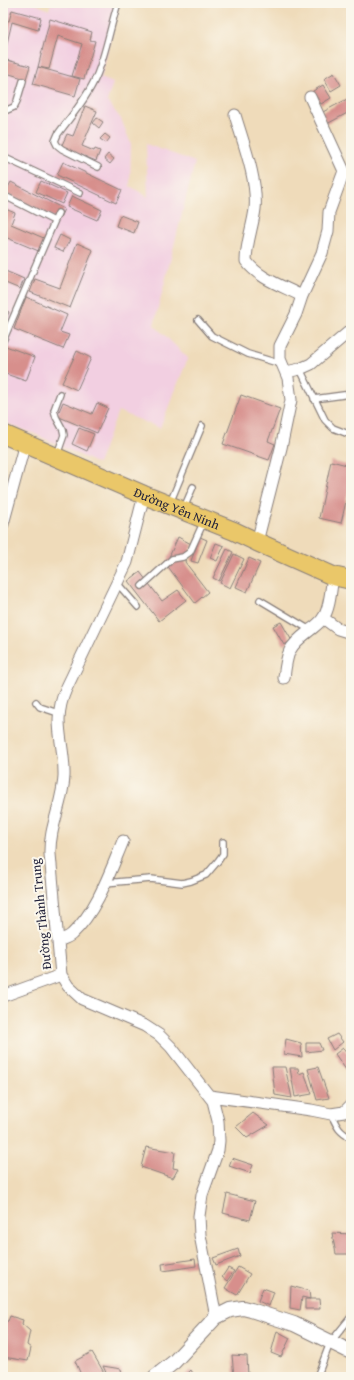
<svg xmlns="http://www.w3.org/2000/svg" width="354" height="1380" font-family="'Gentium Book Plus',serif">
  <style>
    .built { fill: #f2cfe1 }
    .building { fill: #d78f8c }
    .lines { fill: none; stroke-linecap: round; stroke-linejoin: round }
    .service-casing { stroke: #887e7a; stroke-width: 8 }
    .minor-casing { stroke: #887e7a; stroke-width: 13 }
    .tertiary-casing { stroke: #887e7a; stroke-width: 16 }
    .primary-casing { stroke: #887e7a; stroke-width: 20 }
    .service { stroke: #fff; stroke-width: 5.5 }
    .minor { stroke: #fff; stroke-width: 11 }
    .tertiary { stroke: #fff; stroke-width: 14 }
    .primary { stroke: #eac769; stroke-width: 18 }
    .labels { text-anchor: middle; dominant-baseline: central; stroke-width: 4; stroke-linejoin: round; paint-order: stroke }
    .street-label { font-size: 13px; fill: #22223b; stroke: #fbf7ec }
  </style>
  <rect width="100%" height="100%" fill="#fbf7ec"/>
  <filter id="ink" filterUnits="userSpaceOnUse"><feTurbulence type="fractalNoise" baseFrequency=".025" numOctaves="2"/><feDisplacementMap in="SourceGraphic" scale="8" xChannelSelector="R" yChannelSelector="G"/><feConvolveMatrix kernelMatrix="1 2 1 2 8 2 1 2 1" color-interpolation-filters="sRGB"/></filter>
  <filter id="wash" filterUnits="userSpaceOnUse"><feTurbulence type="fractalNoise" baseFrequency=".012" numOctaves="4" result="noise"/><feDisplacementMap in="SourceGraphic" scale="16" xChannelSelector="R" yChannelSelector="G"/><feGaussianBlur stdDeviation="0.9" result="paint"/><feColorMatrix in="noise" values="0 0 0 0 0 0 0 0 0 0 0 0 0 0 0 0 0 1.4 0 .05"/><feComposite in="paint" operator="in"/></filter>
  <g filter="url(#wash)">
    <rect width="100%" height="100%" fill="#efdbba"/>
    <path class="built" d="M3,3H34L49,10L51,3H119L101,78L113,83L107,101L121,119L131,144L130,186L148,197L146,144L195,162L154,325L188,358L160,428L118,411L98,464L35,434L3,422Z"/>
    <g id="blocks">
      <path class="building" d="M12,10L41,18L38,30L12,22L4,56H3V20L9,21Z
        M50,19L92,32L90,40L95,41L84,79L72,76L82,44L58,36L49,69L38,67Z
        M3,59L30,66L26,79L3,72Z
        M38,67L80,79L75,96L33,84Z
        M334,73L341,85L331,91L324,79Z
        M323,85L331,98L321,104L313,91Z
        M349,98L351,102V111L327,124L321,113Z
        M85,106L97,111L82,146L94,151L95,149L100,151L96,161L61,147L67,134L73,136Z
        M97,118L103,122L99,128L93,123Z
        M105,134L110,138L106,143L100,139Z
        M108,154L114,159L110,164L104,159Z
        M63,162L122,190L116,203L57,175Z
        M41,181L67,193L62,204L36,192Z
        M11,182L64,209L59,220L5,193Z
        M72,196L102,210L97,220L67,207Z
        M3,208L15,213L11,224L46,239L41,252L5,237L3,242Z
        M120,215L138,222L134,233L116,226Z
        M60,235L70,240L63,252L54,248Z
        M77,243L93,250L70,308L30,292L35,279L60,288Z
        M3,270L24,279L20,289L3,282Z
        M26,297L67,315L60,332L69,335L63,349L14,329Z
        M3,309L9,312L5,321L3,320Z
        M3,345L35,357L26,381L3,373Z
        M77,351L91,358L77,390L62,383Z
        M241,395L280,409L268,441L275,444L269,460L223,444Z
        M63,402L92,414L97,403L108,408L97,433L57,416Z
        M79,428L94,434L87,451L72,444Z
        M331,461L351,466V480L341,523L319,518Z
        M178,537L193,545L185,562L208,592L195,603L166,564Z
        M200,537L207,540L198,563L191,561Z
        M216,543L224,546L217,561L210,558Z
        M227,549L233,552L219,581L213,578Z
        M234,554L244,559L230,588L220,583Z
        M249,558L260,563L247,592L236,587Z
        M140,572L162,601L178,590L186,600L159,621L128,581Z
        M281,622L292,641L284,645L273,626Z
        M337,1034L343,1042L333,1050L327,1039Z
        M286,1039L301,1043L302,1057L284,1054Z
        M306,1043H319L322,1050L306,1052Z
        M343,1048L351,1057V1077L335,1054Z
        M272,1067H285L292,1098L275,1095Z
        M318,1067L329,1098L317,1100L308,1069Z
        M290,1068H298L299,1074L304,1072L312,1094L295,1097Z
        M253,1113L269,1125L247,1138L236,1127Z
        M146,1147L175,1152L173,1168L178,1169L173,1178L141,1167Z
        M232,1158L253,1165L250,1173L229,1166Z
        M227,1194L255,1201L250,1220L223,1213Z
        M332,1233L351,1234L350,1254H336Z
        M238,1249L240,1256L216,1265L213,1258Z
        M195,1259L196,1266L163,1271L162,1264Z
        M238,1267L250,1274L237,1295L225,1288Z
        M228,1268L234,1271L227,1281L222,1277Z
        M291,1286L309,1291L310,1299L302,1297L300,1310L290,1308Z
        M263,1288L274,1292L269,1306L258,1301Z
        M305,1299H319L320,1309H305Z
        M10,1316L23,1320L22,1324L30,1331L27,1345L31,1348L28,1361L3,1357V1322L8,1321Z
        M277,1331L290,1338L281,1357L271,1353Z
        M92,1352L106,1376L103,1377H82L75,1361Z
        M232,1355L247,1356L248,1377H234Z
        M103,1366L121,1369L123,1377H108Z
        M191,1370L195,1377H184Z
        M64,1372L67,1377H53Z"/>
    </g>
  </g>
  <g filter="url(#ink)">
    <use href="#blocks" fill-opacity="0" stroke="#887e7a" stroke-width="1"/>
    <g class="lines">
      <defs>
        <path id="service" d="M3,110H7L14,107L17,101L23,81
          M3,157L80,193
          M98,167L62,149L57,145L55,141L58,134C71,116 87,98 96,77C106,54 110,27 118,3
          M3,195L54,221
          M198,320L212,336L248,354L281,364
          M3,341L58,213
          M300,369L325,420L333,428L351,435
          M314,399L351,394
          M57,455L64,435L63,430L56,417L54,410L60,394
          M170,503L202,426
          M184,508L193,487
          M117,583L138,607
          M142,586L172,559L183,557L190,552L204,521
          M260,600L310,630
          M36,702L40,707L58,713
          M105,883L151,879L182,883L191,881L206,875L218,861L223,854V842
          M331,1114C337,1127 339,1132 351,1138
          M317,1377L330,1343L351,1317"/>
        <path id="minor" d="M235,115C243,142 258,181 255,209C253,226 246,243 246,261C259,279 283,286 302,296
          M286,372L300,369L311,364L351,330
          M144,495L127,562L66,689C51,723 65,743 64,776C63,803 49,827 50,854L61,975L68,986L82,999L145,1026L159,1035L171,1047L213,1101L218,1121L219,1141L218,1150L202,1195L199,1216L200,1235L216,1317
          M3,524L25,443
          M257,542L281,448L291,400L288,378L280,359V346L296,314L302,296L322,253L328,231L329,212L344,171L310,97
          M323,618L338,629L351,633
          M284,678C287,652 288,647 309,631C314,627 320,623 323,618C330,609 331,588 333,576
          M58,941C62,939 68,938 72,934C97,911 110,872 123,841
          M3,996L61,975
          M210,1096L311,1110L331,1114L344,1112L351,1105"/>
        <path id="tertiary" d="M155,1377L174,1362L216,1317L230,1310L243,1308L251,1310L294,1324L351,1352"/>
        <g id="primary">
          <path id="s1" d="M3,434L144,495L234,531L257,542L333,576L351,580"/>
        </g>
      </defs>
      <use href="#service" class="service-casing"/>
      <use href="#minor" class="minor-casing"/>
      <use href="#tertiary" class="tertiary-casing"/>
      <use href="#primary" class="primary-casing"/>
      <use href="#service" class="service"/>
      <use href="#minor" class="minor"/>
      <use href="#tertiary" class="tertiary"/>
      <use href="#primary" class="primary"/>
    </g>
  </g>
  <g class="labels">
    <g class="street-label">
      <text stroke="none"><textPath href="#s1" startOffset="189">Đường Yên Ninh</textPath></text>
      <text transform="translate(41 914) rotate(-96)">Đường Thành Trung</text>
    </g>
  </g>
  <rect width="354" height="1380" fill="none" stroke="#fbf7ec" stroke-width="16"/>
</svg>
